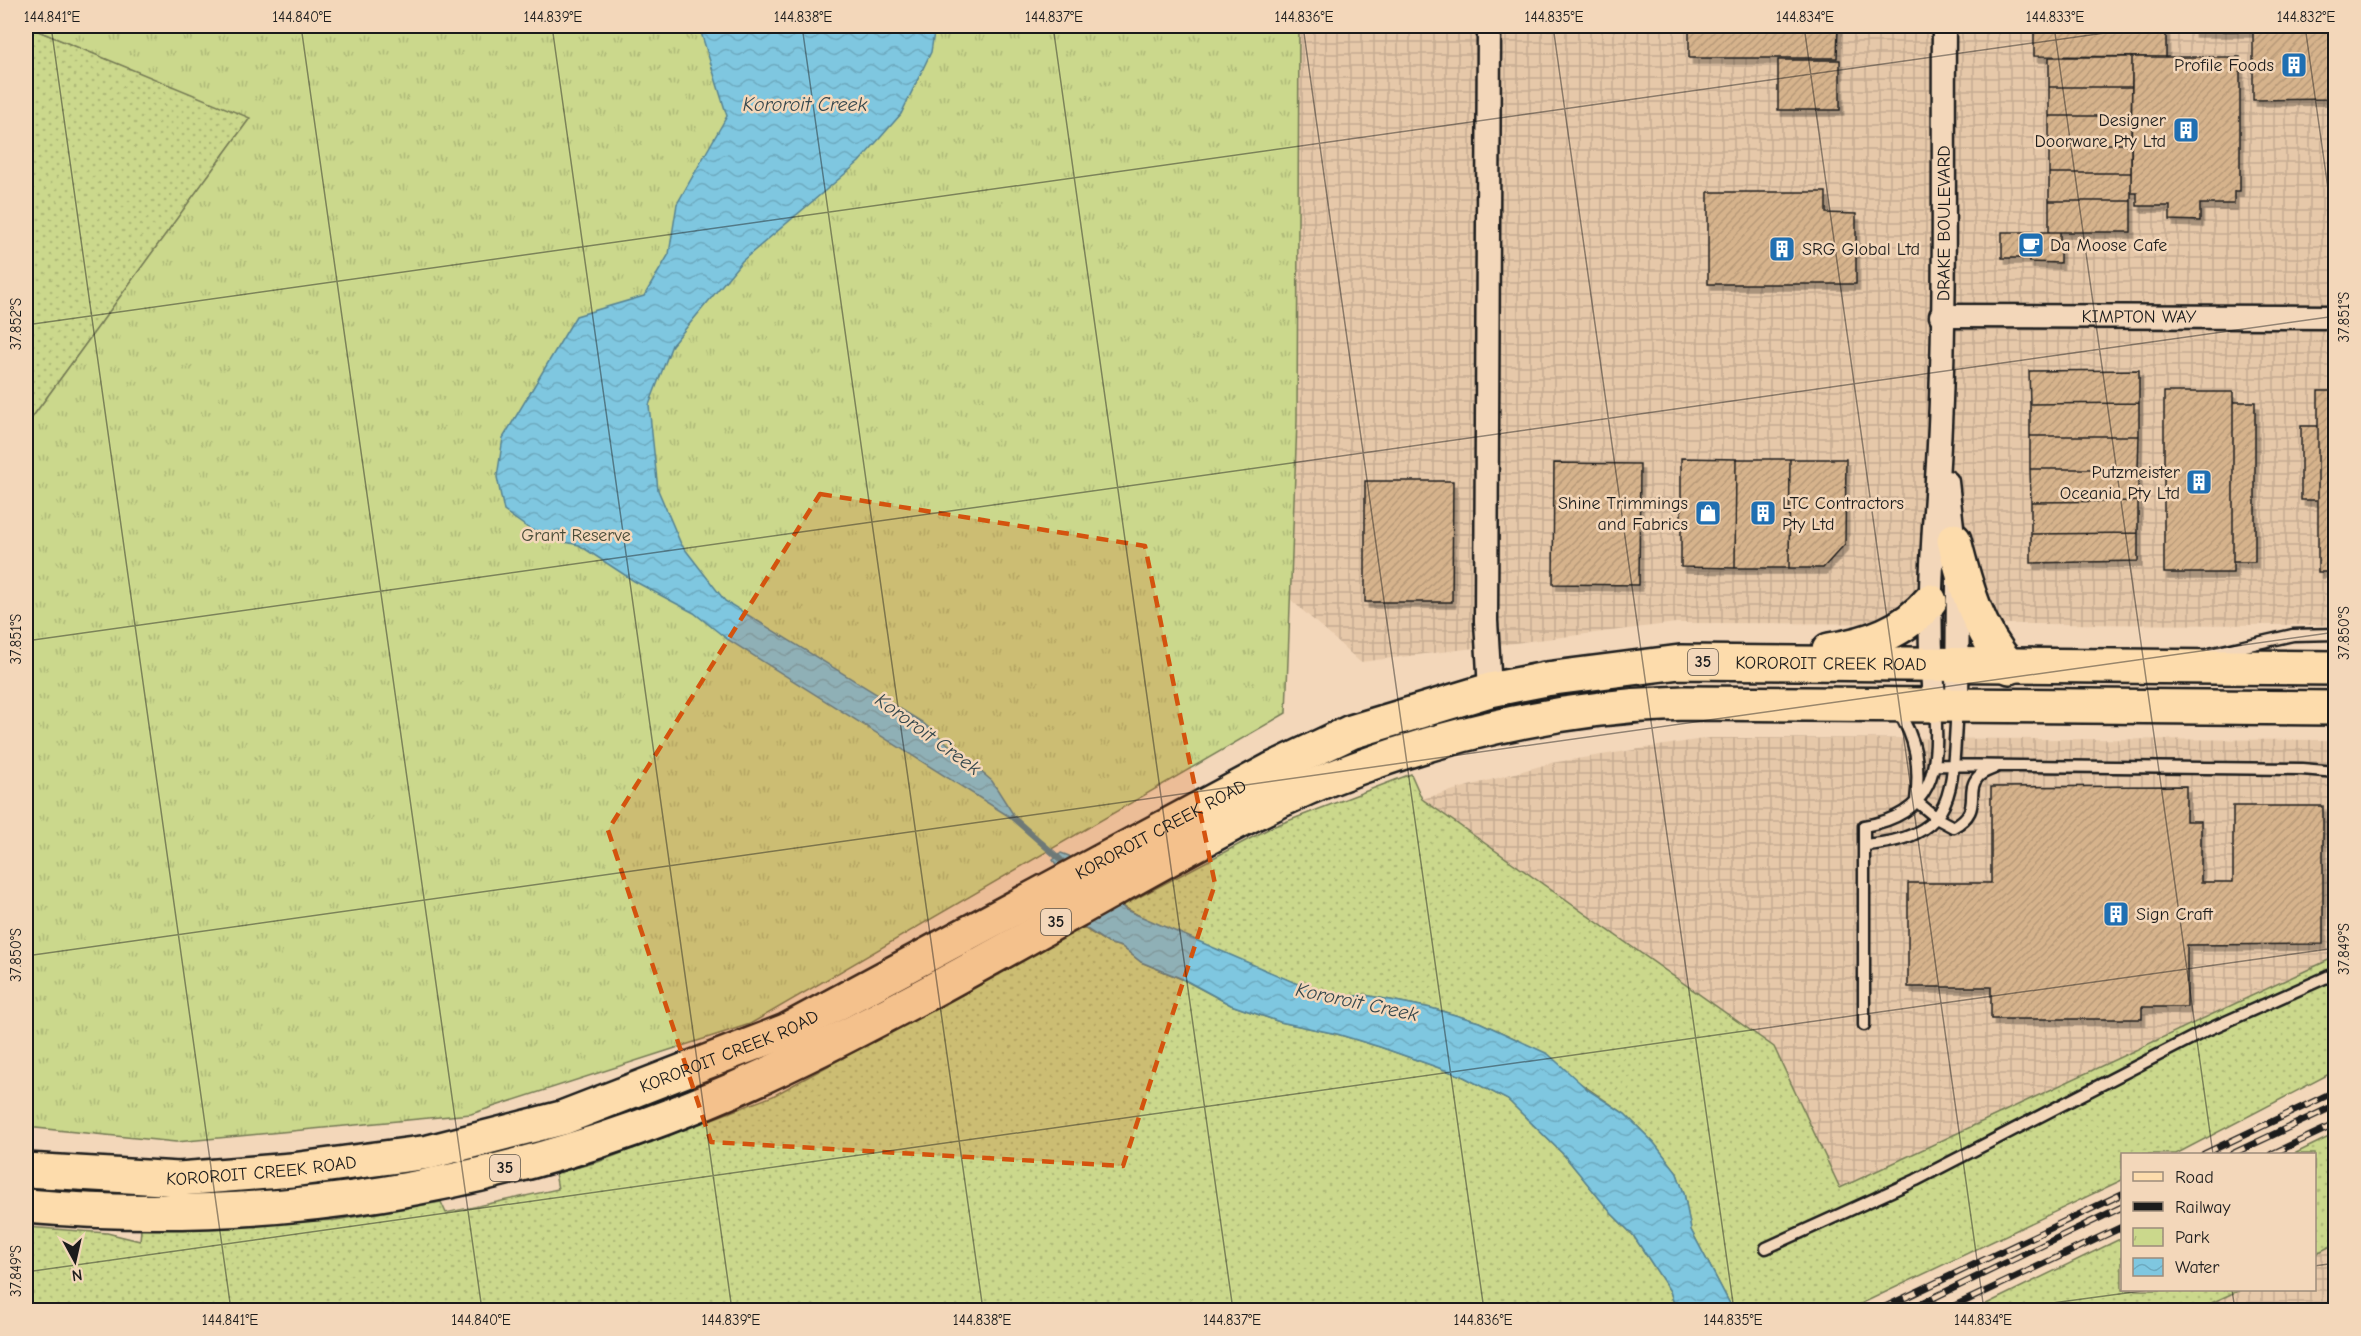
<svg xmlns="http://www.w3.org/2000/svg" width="2361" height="1336" font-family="'Comic Neue',sans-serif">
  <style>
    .industrial { fill: url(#industrial-grid) }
    .grass { fill: url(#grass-dots); stroke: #747a54; stroke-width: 1.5 }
    .park { fill: url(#park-tufts); stroke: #747a54; stroke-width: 1.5 }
    .water { fill: url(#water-waves); stroke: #578392; stroke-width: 1.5 }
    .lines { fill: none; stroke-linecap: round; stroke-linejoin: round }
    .stream { stroke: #578392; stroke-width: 6 }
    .building { fill: url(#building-hatch); stroke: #1c1c1c; stroke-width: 1.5; filter: url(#shadow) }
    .lane-casing { stroke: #1c1c1c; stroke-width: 15 }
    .street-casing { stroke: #1c1c1c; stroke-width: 27 }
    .primary-casing { stroke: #1c1c1c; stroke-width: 38 }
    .lane { stroke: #f3d7ba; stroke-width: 10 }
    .street { stroke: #f3d7ba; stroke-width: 22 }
    .primary { stroke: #fddcac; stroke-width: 33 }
    .rail-casing { stroke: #1c1c1c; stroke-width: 7 }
    .rail { stroke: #f3d7ba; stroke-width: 4.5; stroke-dasharray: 14; stroke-linecap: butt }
    .marked { fill: #d4530e; fill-opacity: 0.2; stroke: #d4530e; stroke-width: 4.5; stroke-dasharray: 12 8; stroke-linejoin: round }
    .ticks { fill: none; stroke: #1c1c1c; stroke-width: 1.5; stroke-opacity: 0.45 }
    .labels { text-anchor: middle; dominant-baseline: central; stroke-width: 5; stroke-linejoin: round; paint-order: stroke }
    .shield { fill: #f3d7ba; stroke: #5c544b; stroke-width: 1.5 }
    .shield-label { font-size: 16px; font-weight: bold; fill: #1c1c1c }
    .poi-label { font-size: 18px; fill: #1c1c1c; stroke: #f3d7ba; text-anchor: end }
    .street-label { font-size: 18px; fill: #1c1c1c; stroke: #f3d7ba }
    .park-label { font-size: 18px; fill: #484b38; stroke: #f3d7ba }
    .water-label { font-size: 20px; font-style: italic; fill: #35474d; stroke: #f3d7ba }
    .neatline { fill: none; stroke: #1c1c1c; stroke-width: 2 }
    .ticks-label { font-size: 15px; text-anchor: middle; fill: #1c1c1c }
  </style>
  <defs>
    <pattern id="industrial-grid" width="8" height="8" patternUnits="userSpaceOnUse" patternTransform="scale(1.5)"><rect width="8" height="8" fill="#e6c8a9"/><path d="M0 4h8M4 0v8" fill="none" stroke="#c5ab91"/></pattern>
    <pattern id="grass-dots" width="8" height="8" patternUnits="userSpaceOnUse" patternTransform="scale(1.5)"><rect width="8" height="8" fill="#cbd88c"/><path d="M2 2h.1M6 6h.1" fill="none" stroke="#aeb978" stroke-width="1.8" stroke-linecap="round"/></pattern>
    <pattern id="park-tufts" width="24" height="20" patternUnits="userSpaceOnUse" patternTransform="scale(1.5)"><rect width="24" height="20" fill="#cbd88c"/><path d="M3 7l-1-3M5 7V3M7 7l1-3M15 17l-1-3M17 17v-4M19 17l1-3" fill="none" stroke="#aeb978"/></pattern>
    <pattern id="water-waves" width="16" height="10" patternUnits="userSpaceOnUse" patternTransform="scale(1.5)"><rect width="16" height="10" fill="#7fc7e0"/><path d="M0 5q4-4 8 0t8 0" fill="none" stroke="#6daac0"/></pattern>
    <pattern id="building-hatch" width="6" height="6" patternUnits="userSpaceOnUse" patternTransform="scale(1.5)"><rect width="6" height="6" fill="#d6b38c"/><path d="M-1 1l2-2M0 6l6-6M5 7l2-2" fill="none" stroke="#b79978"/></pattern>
    <filter id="shadow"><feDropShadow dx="3.5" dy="6" stdDeviation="0" flood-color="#0004"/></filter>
  </defs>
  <rect width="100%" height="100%" fill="#f3d7ba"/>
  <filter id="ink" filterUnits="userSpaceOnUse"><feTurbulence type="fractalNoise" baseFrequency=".0167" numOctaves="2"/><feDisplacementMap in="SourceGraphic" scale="12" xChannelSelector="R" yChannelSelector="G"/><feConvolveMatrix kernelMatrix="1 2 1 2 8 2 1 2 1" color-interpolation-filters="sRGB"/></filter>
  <g filter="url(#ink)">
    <path class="industrial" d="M1299,26H2335V625L1676,623L1360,662L1290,599Z
      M1709,738L2335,740V957L1839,1188L1774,1047L1422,799L1551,763Z
      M2335,1243V1310H2194L2238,1290H2314L2315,1253Z"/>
    <path class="grass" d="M26,26L251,117L26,426Z
      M1411,774L1422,799L1774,1047L1840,1188L2335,957V1071L2176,1154H2122V1180L1848,1310H1740L1730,1304L1691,1230L1684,1193L1676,1171L1654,1143L1625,1114L1516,1039L1479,1022L1431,1008L1365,995L1336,998L1321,994L1152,923L1122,906L1272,827Z
      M1082,927L1108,943L1122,947L1141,962L1184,980L1231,1005L1280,1022L1337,1034L1380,1047L1462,1076L1508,1100L1564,1155L1612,1214L1633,1235L1670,1291L1676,1310H26V1227L107,1233L140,1241L141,1229L336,1220L441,1202L446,1213L558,1189L555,1173L598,1162L773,1096Z
      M2335,1134V1244L2315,1254L2314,1154H2294Z
      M2122,1238V1290H2240L2196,1310H1974Z"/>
    <path class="park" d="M26,26H1299L1297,421L1286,713L750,1024L471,1114L176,1142L26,1127V426L250,118Z"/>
    <path class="water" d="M699,26H935L931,52L901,114L859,162L742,261L672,345L649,405L658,490L681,544L725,601L922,722L992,781L1018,822L727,639L694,613L634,581L579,545L541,537L504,511L497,477L503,438L576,316L644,296L669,254L677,204L727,116Z
      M1061,853L1069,856L1126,910L1321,994L1336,998L1365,995L1431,1008L1479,1022L1548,1054L1588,1090L1625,1114L1654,1143L1676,1171L1684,1193L1691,1230L1730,1304L1740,1310H1676L1670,1291L1633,1235L1612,1214L1564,1155L1508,1100L1462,1076L1380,1047L1337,1034L1280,1022L1231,1005L1185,980L1141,962L1122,947L1108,943L1076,922L1062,873L1053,860Z"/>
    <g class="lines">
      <path class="stream" d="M1012,817L1061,860"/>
    </g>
    <path class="building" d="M1689,26H1838L1837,58H1689Z
      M2034,26H2166V57L2034,56Z
      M2192,26H2253V31H2192Z
      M2253,26H2336V99L2253,100Z
      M2049,57H2132V87H2049Z
      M2132,57H2240V191H2234V204H2200V221L2170,220V206H2137V193H2131Z
      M1778,60H1840V110H1778Z
      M2049,87H2132L2131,116H2049Z
      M2049,116H2131V144H2049Z
      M2049,144H2131V173H2049Z
      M2049,173H2131V201H2049Z
      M1708,192H1826V213L1856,214V284H1708Z
      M2049,201H2131V232H2049Z
      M2002,232H2060V263L2029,262V258H2002Z
      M2139,370V403L2030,404L2029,371Z
      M2318,391H2336V572H2318Z
      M2164,392H2233V573H2164Z
      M2233,402H2255V562H2233Z
      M2139,403V436H2030V404Z
      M2301,426H2318V500H2301Z
      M2030,436H2139L2138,469H2030Z
      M1681,458L1736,459L1735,568L1681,567Z
      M1736,459H1790L1789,568H1735Z
      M1790,459H1846L1845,544L1823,568H1789Z
      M1554,463L1640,464L1639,585L1553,584Z
      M2030,469H2138V501L2031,502Z
      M1365,481H1453L1452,602H1365Z
      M2138,501V533L2031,534V502Z
      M2138,533V561L2031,563V534Z
      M2186,786V821H2201V882H2233V806H2323V944L2187,945V1007H2142V1019H1991V987H1908V883H1991V787Z"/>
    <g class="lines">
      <defs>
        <path id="lane" d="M2209,654L2293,635L2336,634
          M1897,710C1917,739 1920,766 1916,801L1938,819L1953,827C1984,811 1964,792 1978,777C1982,772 1991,770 1996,767
          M1936,765L2302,769L2336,772
          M1864,845C1961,838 1951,787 1957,708
          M1864,1025V826C1933,815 1940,769 1935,709
          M1766,1248L1916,1180L2205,1031L2336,973"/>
        <g id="street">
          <path d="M1489,26L1486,621L1490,690"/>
          <path id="s1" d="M1941,316L2336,317"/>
          <path d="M1947,482L1958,580L1957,707"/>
          <path id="s2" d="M1935,705C1924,611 1936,519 1940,425C1946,292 1943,158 1944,26"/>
        </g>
        <g id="primary">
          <path d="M1954,540C1965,585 1978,632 2010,667"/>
          <path d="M1829,650C1869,644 1904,632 1930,601"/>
          <path id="s3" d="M26,1170L179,1179L292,1170L429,1152L562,1118L786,1031L1271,770L1351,732L1490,690L1546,679L1680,662L2336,668"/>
          <path d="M26,1206C283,1228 532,1184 766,1075C886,1019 1002,952 1118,887C1195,845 1272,799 1355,769C1460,730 1572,706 1684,703L2336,708"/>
        </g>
      </defs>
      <use href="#lane" class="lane-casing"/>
      <use href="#street" class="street-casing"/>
      <use href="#primary" class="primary-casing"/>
      <use href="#lane" class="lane"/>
      <use href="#street" class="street"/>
      <use href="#primary" class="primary"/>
      <defs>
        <path id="rail" d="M2204,1154L2336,1091
          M2232,1154L2336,1105
          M2272,1154L2336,1124
          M1879,1310L2122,1194
          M1908,1310L2122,1207
          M1946,1310L2122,1227"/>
      </defs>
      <use href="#rail" class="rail-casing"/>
      <use href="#rail" class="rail"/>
    </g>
  </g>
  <path class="marked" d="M820,494L1145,546L1215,884L1123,1166L711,1142L608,830Z"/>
  <path class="ticks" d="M51,26L231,1310M301,26L482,1310M552,26L732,1310M802,26L983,1310M1053,26L1233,1310M1303,26L1484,1310M1553,26L1734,1310M1804,26L1984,1310M2054,26L2213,1154M2305,26L2336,245M26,325L2154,26M26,641L2336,316M26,956L2336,632M2314,1266L2336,1263M26,1272L2336,948M2232,1290L2235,1310M2000,1310L2149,1290"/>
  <defs>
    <symbol id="building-square" viewBox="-11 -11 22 22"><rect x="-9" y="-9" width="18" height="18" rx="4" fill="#1f6fb2" stroke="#f3d7ba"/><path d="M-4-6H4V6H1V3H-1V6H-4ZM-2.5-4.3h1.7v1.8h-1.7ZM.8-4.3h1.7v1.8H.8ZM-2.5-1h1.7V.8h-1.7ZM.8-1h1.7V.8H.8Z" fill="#fff"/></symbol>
    <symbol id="cafe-square" viewBox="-11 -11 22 22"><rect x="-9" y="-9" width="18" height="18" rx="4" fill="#1f6fb2" stroke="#f3d7ba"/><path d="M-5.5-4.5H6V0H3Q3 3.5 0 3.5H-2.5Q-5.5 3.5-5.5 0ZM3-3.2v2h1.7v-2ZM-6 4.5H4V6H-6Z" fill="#fff"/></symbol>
    <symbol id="shop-square" viewBox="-11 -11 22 22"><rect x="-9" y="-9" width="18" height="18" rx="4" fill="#1f6fb2" stroke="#f3d7ba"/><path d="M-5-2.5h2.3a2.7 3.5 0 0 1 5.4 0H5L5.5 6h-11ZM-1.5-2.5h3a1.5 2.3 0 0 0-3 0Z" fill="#fff"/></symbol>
  </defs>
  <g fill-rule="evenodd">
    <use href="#building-square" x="2279" y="50" width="30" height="30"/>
    <use href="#building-square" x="2171" y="115" width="30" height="30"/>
    <use href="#cafe-square" x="2016" y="230" width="30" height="30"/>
    <use href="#building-square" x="1767" y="234" width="30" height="30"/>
    <use href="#building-square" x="2184" y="467" width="30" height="30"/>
    <use href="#shop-square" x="1693" y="498" width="30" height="30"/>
    <use href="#building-square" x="1748" y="498" width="30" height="30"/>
    <use href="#building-square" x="2101" y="899" width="30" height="30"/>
  </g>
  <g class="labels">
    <g class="shield">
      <rect x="1688" y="649" width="30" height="26" rx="4.5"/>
      <rect x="1041" y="909" width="30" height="26" rx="4.5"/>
      <rect x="490" y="1155" width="30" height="26" rx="4.5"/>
    </g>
    <g class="shield-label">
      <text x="1703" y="662">35</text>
      <text x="1056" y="922">35</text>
      <text x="505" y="1168">35</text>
    </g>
    <g class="poi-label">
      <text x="2274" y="65">Profile Foods</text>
      <text x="2166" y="120">Designer<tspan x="2166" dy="21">Doorware Pty Ltd</tspan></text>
      <text x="2050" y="245" text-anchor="start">Da Moose Cafe</text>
      <text x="1802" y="249" text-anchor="start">SRG Global Ltd</text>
      <text x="2180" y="472">Putzmeister<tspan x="2180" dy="21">Oceania Pty Ltd</tspan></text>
      <text x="1688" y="503">Shine Trimmings<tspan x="1688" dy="21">and Fabrics</tspan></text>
      <text x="1782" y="503" text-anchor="start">LTC Contractors<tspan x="1782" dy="21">Pty Ltd</tspan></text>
      <text x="2136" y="914" text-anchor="start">Sign Craft</text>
    </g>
    <g class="street-label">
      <text stroke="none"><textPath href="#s2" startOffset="482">DRAKE BOULEVARD</textPath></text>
      <text stroke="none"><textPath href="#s1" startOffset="198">KIMPTON WAY</textPath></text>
      <text stroke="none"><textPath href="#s3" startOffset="1910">KOROROIT CREEK ROAD</textPath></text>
      <text stroke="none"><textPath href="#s3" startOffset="1208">KOROROIT CREEK ROAD</textPath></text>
      <text stroke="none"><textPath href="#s3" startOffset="722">KOROROIT CREEK ROAD</textPath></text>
      <text stroke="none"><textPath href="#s3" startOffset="236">KOROROIT CREEK ROAD</textPath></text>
    </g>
    <g class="park-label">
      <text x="576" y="535">Grant Reserve</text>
    </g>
    <g class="water-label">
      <text x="805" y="104">Kororoit Creek</text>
      <text transform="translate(928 734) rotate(36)">Kororoit Creek</text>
      <text transform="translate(1357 1002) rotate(12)">Kororoit Creek</text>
    </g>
  </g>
  <rect width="2361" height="1336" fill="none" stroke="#f3d7ba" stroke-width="66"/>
  <rect x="2121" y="1153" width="195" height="138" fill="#f3d7ba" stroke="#9d8c7b" stroke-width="1.5"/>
  <rect x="2133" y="1172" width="30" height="9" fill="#fddcac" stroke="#9d8c7b" stroke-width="1.5"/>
  <text x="2175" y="1183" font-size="18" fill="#1c1c1c">Road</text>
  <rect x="2133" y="1202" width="30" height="9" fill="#1c1c1c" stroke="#9d8c7b" stroke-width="1.5"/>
  <text x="2175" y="1213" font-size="18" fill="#1c1c1c">Railway</text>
  <rect x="2133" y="1228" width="30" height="18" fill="url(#park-tufts)" stroke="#9d8c7b" stroke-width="1.5"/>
  <text x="2175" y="1243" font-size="18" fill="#1c1c1c">Park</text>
  <rect x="2133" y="1258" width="30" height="18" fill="url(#water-waves)" stroke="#9d8c7b" stroke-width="1.5"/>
  <text x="2175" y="1273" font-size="18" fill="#1c1c1c">Water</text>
  <g transform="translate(75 1261) rotate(172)" stroke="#f3d7ba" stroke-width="4.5" paint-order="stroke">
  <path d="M0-4.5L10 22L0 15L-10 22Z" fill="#1c1c1c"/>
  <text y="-9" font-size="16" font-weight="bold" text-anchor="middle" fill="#1c1c1c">N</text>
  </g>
  <rect x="33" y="33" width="2295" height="1270" class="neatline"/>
  <g class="ticks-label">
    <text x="52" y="22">144.841°E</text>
    <text x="302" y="22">144.840°E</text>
    <text x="553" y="22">144.839°E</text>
    <text x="803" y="22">144.838°E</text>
    <text x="1054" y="22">144.837°E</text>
    <text x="1304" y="22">144.836°E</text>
    <text x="1554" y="22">144.835°E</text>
    <text x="1805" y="22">144.834°E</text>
    <text x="2055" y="22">144.833°E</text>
    <text x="2306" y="22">144.832°E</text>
    <text transform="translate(2344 317) rotate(-90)" y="5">37.851°S</text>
    <text transform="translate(16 324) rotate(-90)" y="5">37.852°S</text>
    <text transform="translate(2344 633) rotate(-90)" y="5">37.850°S</text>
    <text transform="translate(16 639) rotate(-90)" y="5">37.851°S</text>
    <text transform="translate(2344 949) rotate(-90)" y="5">37.849°S</text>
    <text transform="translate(16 955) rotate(-90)" y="5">37.850°S</text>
    <text transform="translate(16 1271) rotate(-90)" y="5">37.849°S</text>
    <text x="230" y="1325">144.841°E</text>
    <text x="481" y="1325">144.840°E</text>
    <text x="731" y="1325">144.839°E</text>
    <text x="982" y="1325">144.838°E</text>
    <text x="1232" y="1325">144.837°E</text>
    <text x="1483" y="1325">144.836°E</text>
    <text x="1733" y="1325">144.835°E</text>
    <text x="1983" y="1325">144.834°E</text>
  </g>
</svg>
